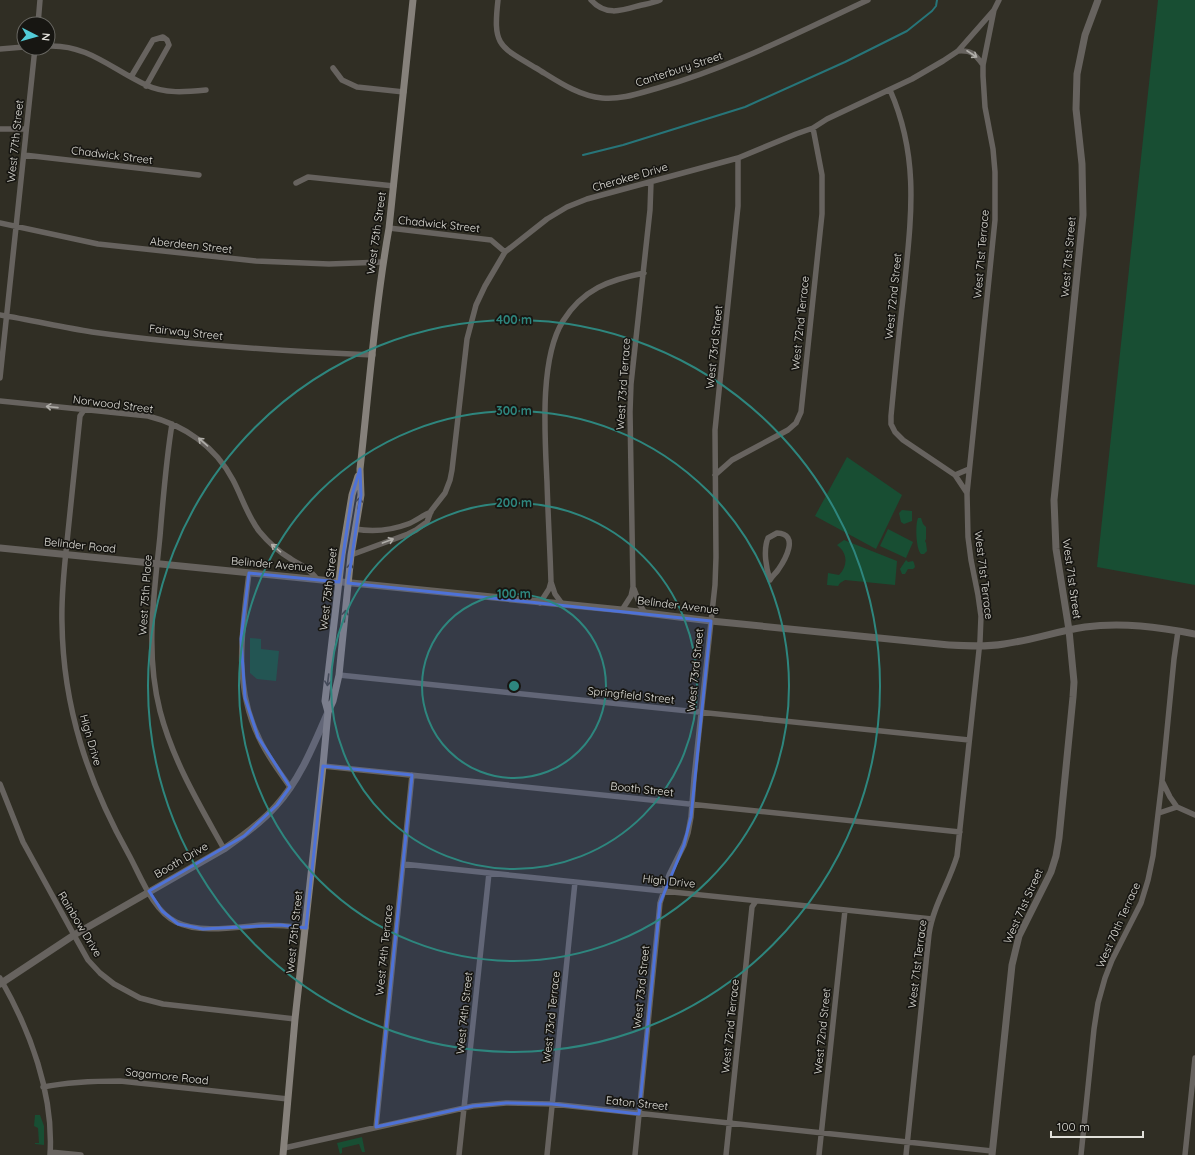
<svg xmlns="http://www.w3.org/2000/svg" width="1195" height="1155" font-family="Quicksand,sans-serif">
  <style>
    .green { fill: #184e33 }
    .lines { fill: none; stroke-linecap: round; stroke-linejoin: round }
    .stream { stroke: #277579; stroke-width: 2 }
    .minor { stroke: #67635f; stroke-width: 5.5 }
    .tertiary { stroke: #67635f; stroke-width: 7 }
    .secondary { stroke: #86817b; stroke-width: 7 }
    .oneway { stroke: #b0aea9 }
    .oneway2 { stroke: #43413c }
    .marked { fill: #4e72d8; fill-opacity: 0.2; stroke: #4e72d8; stroke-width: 3; stroke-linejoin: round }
    .ring { fill: none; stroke: #2e867e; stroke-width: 2 }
    .labels { text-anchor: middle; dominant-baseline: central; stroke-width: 3.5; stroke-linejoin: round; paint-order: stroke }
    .street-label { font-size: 11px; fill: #e1e0da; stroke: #171612 }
    .centre { fill: #2e867e; stroke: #171612; stroke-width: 2 }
    .ring-label { font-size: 12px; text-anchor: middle; font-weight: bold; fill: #2e867e; stroke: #171612; stroke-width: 3.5; stroke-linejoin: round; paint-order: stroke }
  </style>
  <rect width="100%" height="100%" fill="#302e24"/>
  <path class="green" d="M1158,0H1195V585L1097,567Z
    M847,457L902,495L876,549L815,516Z
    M902,510L912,511V521L904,524L901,522L899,513Z
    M918,518H921L923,524L926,527V539L925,541L926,543L927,551L924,554H921C916,549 915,525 918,518Z
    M888,529L913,542L906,558L880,546Z
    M844,540L897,561L895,585L845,580L840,583L838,586L827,585L828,573L839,575C848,566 848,553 837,545Z
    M906,560L908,562L913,561L914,563L915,567L913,569H908L905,574H902L900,569Z
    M250,638L261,639V649L279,651L276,681L257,679L250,673Z
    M35,1115H40L44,1126V1145L35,1144V1143H39L38,1128L34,1126Z
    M362,1137L365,1152H362L359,1144L342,1148V1153L340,1154L337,1143Z"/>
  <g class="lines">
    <path class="stream" d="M583,155L623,145L745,107L845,62L907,31L932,11L936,6L937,0"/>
    <path class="minor" d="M498,0C493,45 498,46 536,68C556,80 578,96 602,98C621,100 640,93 658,88C732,67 799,32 868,0
      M591,0C605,16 621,11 638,6C646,4 653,3 660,0
      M38,24L40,0
      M48,46C87,44 113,70 146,85C165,94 186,92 206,90
      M0,49L24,47
      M958,51C972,50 975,54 983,65
      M333,68L342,80L357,87L404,92
      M131,77L153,40L163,37L167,40L169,45L146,86
      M890,90C920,158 911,218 904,290C899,332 895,374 891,416V424L895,432L903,440L955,475L967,493
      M0,129H26
      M24,155L199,175
      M296,183L308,177L394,186
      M0,223L98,244L256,261L329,264L383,262
      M389,228L491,240L505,252
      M0,315C31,320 61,327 92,332C185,345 279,351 373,355
      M0,378L35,48
      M0,401L148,416C184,425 215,446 233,480C242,497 247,515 259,531C268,542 279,552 291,559C304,567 307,567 317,579
      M84,410L80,416C76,455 72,493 68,532C65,562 61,592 62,623C63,707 88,782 129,855C141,877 153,911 176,922C200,934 236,927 262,925C277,925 291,926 306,928
      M172,424C166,461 163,499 160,536C154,596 145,652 160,711C173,761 199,804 224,849
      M715,475L732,460L788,430L796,423L801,412L822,214V175L813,128
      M955,475L969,469
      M355,529C373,532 392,530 408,524C416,521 423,515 431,512
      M777,533C800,534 785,560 778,570C775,574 772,576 770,580C766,568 763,550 768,538Z
      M351,555L408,534L416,530L427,522L431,511L445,493L450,480L452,470L467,339L476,305L485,286L505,252L547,219L567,207L587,199L738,158L796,134L813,128L827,119L912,79L943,61L958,51L994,10L999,0
      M249,573C242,630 233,685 259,738C267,756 279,771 290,787
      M551,582L555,594L563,605
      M634,589L640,605L645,613
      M540,603L549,589L551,582C550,549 548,516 547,482C545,438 539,359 563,321C583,289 609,280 644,273
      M622,610L631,596L633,587L630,412L631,384L650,210L651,182
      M339,675L969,740
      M323,766L960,832
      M1162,781L1170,797L1177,807L1195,815
      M0,784L23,842L74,935L88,960L100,973L114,984L140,998L163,1004L295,1019
      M1159,813L1177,807
      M403,864L932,919
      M0,978C30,1030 54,1094 50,1155
      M43,1087C69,1082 94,1081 120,1081L288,1099
      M376,1127L412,775
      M284,1148L473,1106L506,1103L552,1104L992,1151
      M50,1152L81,1155
      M459,1155L489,873
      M547,1155L575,882
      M635,1155L660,903L669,875L684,845L688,833L691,817L694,778L715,585L716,557L715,430L738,206V158
      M726,1155L752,907L756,901
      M819,1155L845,910
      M906,1155L929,934C933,906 949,883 957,856L980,641L981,616L978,595L971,560L968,537L967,493L995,220V172L993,149L985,107L983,76V65L994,10
      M1081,1155L1094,1029L1098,1003L1105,978L1112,960L1141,903L1148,880L1153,856L1162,781L1174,659L1178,631
      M1185,1155L1195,1058"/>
    <path class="tertiary" d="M0,548L622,610L711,621L949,645C968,646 986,647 1004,644C1032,640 1058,631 1085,627C1122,622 1159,627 1195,634
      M0,984L74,935L224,849C243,836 261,823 276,806C300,780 314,744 328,712
      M992,1155L1012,965L1019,936L1051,872L1056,856L1059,838L1073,697L1074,682L1069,630L1056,549L1054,500L1083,215L1082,164L1076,109L1077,74L1085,35L1098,0"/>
    <path class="secondary" d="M328,712L333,701L339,675L351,555L361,495L360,469C369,389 375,308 389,228L413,0
      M283,1155L295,1019L323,766L328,712L325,701L342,555L352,495L358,476"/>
  </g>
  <defs><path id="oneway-shaft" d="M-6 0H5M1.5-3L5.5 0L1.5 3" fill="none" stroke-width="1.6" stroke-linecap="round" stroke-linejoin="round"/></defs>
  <g class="oneway">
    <use href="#oneway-shaft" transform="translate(972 54) rotate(33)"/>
    <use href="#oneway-shaft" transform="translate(52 407) rotate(-174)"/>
    <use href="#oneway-shaft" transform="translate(203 442) rotate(-139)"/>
    <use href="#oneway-shaft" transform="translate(388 541) rotate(-20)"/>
    <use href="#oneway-shaft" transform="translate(276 548) rotate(-140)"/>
  </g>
  <g class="oneway2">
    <use href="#oneway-shaft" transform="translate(359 503) rotate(-81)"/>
    <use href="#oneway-shaft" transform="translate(350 569) rotate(-84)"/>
    <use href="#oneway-shaft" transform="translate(345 616) rotate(-84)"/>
    <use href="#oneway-shaft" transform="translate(328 680) rotate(97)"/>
  </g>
  <path class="marked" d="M360,469L361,495L348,583L711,621L691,817L684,845L660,903L639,1114L552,1104L506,1103L473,1106L376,1127L412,775L323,766L306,928L280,925L203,929L178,924L162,911L149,891L244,836L277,805L290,787L258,737L245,698L241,639L249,573L339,582L352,495Z"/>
  <g class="ring">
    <circle cx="514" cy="686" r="92"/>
    <circle cx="514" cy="686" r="183"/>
    <circle cx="514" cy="686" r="275"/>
    <circle cx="514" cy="686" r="366"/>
  </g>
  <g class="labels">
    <g class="street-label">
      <text transform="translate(679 69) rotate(-18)">Canterbury Street</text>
      <text transform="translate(15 141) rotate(-84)">West 77th Street</text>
      <text transform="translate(112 155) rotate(7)">Chadwick Street</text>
      <text transform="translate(630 177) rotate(-16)">Cherokee Drive</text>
      <text transform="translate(439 224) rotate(6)">Chadwick Street</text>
      <text transform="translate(376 233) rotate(-82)">West 75th Street</text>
      <text transform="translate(191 245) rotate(6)">Aberdeen Street</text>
      <text transform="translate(981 254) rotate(-85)">West 71st Terrace</text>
      <text transform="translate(1068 257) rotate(-85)">West 71st Street</text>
      <text transform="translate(893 296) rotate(-84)">West 72nd Street</text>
      <text transform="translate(800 323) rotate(-84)">West 72nd Terrace</text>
      <text transform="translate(186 332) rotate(6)">Fairway Street</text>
      <text transform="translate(714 347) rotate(-84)">West 73rd Street</text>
      <text transform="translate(623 384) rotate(-86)">West 73rd Terrace</text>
      <text transform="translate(113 404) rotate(7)">Norwood Street</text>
      <text transform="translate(80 545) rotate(6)">Belinder Road</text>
      <text transform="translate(272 564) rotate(5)">Belinder Avenue</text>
      <text transform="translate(984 575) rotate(83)">West 71st Terrace</text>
      <text transform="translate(1072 579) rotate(82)">West 71st Street</text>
      <text transform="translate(328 589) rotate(-83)">West 75th Street</text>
      <text transform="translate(145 595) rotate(-86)">West 75th Place</text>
      <text transform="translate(678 605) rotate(7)">Belinder Avenue</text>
      <text transform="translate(695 670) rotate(-84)">West 73rd Street</text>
      <text transform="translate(631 695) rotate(6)">Springfield Street</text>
      <text transform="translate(91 740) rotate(74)">High Drive</text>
      <text transform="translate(642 789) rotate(6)">Booth Street</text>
      <text transform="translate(181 860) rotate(-30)">Booth Drive</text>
      <text transform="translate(669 881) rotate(6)">High Drive</text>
      <text transform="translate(1023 906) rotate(-66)">West 71st Street</text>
      <text transform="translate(80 924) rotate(59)">Rainbow Drive</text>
      <text transform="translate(1118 925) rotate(-66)">West 70th Terrace</text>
      <text transform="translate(294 932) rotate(-84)">West 75th Street</text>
      <text transform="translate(384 950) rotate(-84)">West 74th Terrace</text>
      <text transform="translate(917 964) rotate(-83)">West 71st Terrace</text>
      <text transform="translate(641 987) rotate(-84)">West 73rd Street</text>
      <text transform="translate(464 1013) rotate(-84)">West 74th Street</text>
      <text transform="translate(551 1017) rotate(-84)">West 73rd Terrace</text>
      <text transform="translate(730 1026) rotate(-84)">West 72nd Terrace</text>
      <text transform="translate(822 1031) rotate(-84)">West 72nd Street</text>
      <text transform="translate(167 1076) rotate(6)">Sagamore Road</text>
      <text transform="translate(637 1103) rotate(6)">Eaton Street</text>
    </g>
  </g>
  <circle cx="514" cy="686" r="6" class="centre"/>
  <g class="ring-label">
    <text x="514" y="324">400 m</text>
    <text x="514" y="415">300 m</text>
    <text x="514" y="507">200 m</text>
    <text x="514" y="598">100 m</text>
  </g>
  <g transform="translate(36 36) rotate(96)"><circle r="19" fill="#171612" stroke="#686762"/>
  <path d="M0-3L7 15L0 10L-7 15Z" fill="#52cbd7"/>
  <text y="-6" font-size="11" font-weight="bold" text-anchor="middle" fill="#e1e0da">N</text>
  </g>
  <path d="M1051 1131v6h92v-6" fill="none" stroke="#e1e0da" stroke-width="2"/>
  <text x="1057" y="1131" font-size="12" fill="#e1e0da" stroke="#171612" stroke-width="3" paint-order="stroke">100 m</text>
</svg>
